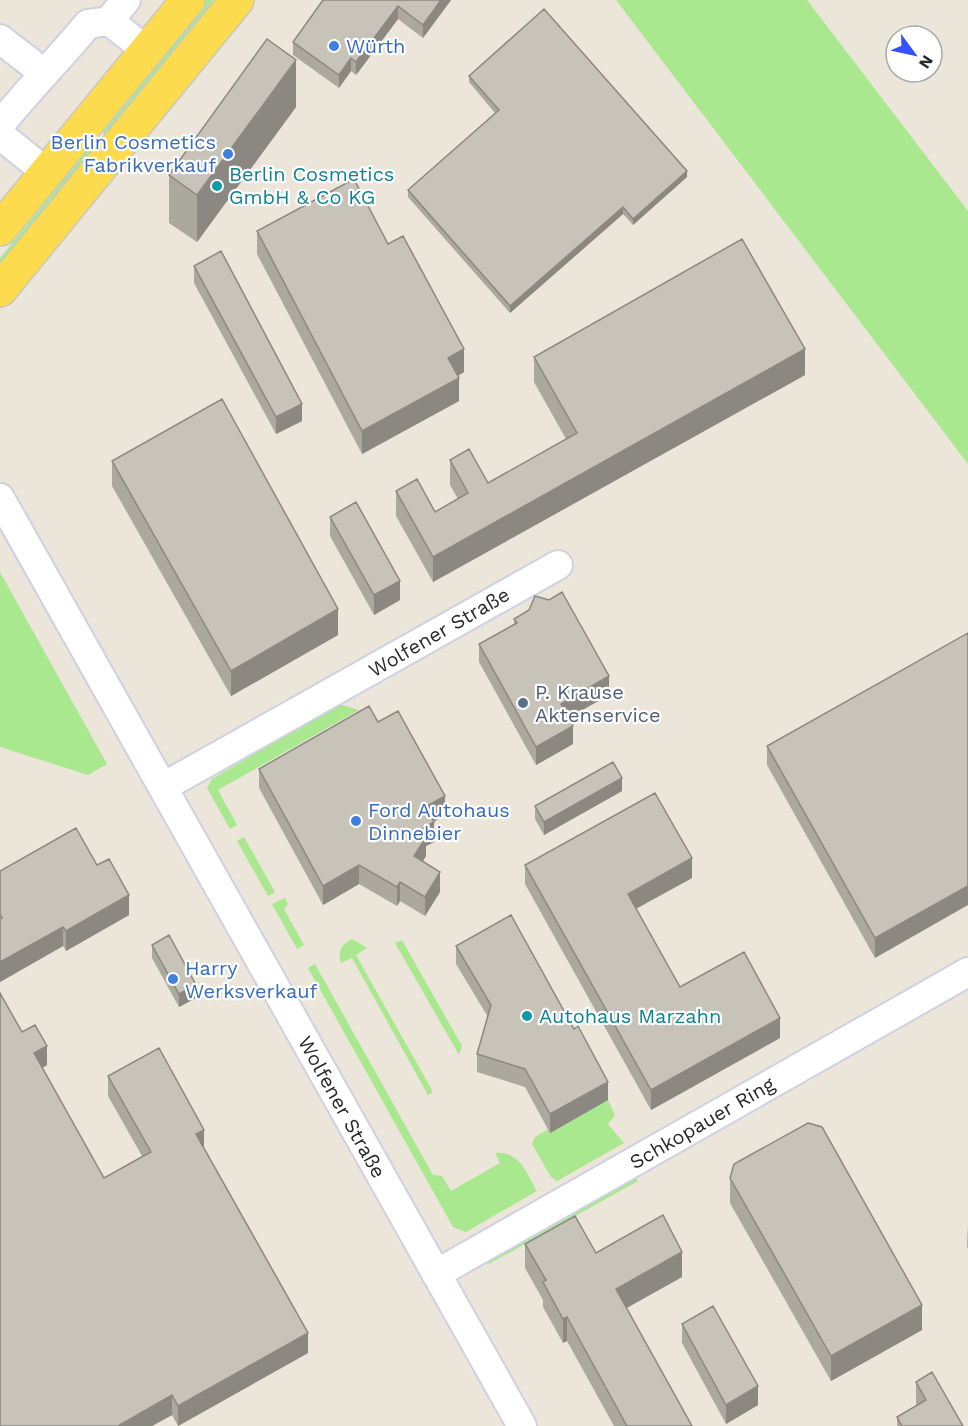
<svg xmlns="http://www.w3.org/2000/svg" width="968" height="1426" font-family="'Work Sans',sans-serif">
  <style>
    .green { fill: #aae890 }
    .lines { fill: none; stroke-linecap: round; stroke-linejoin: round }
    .minor-casing { stroke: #ced1e3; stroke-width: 32 }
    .major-casing { stroke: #c7c7c7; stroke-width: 36 }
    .minor { stroke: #fff; stroke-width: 28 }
    .major { stroke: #fcdb4f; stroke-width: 33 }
    .wall { fill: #aba89e }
    .shaded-wall { fill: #8b8881 }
    .building { fill: #c7c3b8; stroke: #8b8881; stroke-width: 1.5 }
    .shop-dot { fill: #3f7fe0; stroke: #fff; stroke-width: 2 }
    .culture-dot { fill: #0f9aa8; stroke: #fff; stroke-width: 2 }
    .service-dot { fill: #5c6f8a; stroke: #fff; stroke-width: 2 }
    .labels { text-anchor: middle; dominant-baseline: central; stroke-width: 4.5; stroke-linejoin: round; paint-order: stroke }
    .shop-label { font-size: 20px; fill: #366cbe; stroke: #fff; text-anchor: start }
    .culture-label { font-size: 20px; fill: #0d838f; stroke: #fff; text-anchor: start }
    .street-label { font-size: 20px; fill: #292929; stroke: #fff }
    .service-label { font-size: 20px; fill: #4e5e75; stroke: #fff; text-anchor: start }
  </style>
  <rect width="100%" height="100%" fill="#ece5d9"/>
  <path class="green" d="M202,0H213L179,56L106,139L103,132L131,98L154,60Z
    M616,0H807L968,211V464Z
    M91,146L99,153L0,274V258Z
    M0,572L107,764L88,775L0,747Z
    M339,704L359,710L218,790L237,825L230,829L207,788L212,779Z
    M244,837L275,892L268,896L237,841Z
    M285,898L288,904L284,909L304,945L297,949L272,904Z
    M352,939L367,948L356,955L433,1092L428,1095L352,958L341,963C338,952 340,945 352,939Z
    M402,940L462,1046L459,1055L395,943Z
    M315,964L433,1175L442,1176L451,1191L500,1163L495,1153C520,1151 526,1172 537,1191L466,1232L453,1227L308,968Z
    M608,1100L615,1115L608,1124L624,1143L557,1181L551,1177L532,1144L535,1137L548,1129L550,1132Z
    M633,1176L638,1181L489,1264L486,1258Z"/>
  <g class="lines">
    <defs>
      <path id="minor" d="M109,21L126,0
        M0,39L44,73
        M0,125C28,90 59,59 88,24L109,21L146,50
        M0,135L46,172
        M0,498L522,1426
        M163,787L558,565
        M436,1274L968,972"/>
      <path id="major" d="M0,229L188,0
        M0,290L237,0"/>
    </defs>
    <use href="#minor" class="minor-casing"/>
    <use href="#major" class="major-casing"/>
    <use href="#minor" class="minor"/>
    <use href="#major" class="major"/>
  </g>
  <path class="wall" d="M323,0H451L423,38L398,19L356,75L351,71L339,88L293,55V42Z
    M469,76L687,177L633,225L623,214L510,313L408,197V190L495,113L469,82Z
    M296,107L197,242L169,223V175Z
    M257,231L388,244L464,372L458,376L459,401L362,454L257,254Z
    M194,266L302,421L276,434L194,283Z
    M534,357L805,375L433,582L396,516V491L435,512L458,499L450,485V460L488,483L566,439L534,382Z
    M112,461L338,635L231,696L112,486Z
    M330,517L400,600L374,615L330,536Z
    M514,619L609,695L568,718L573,744L536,765L479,662V644L514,624Z
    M968,633L875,958L767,765V746Z
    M378,722L445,815L434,822V842L426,846V856L423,861L440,892L425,916L400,901L397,906L359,884L323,905L259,788V769Z
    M622,791L544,835L535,819V806Z
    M97,865L129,915L66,951L63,946L0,982V871Z
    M525,865L692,878L636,909L680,987L780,1038L651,1110L525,884Z
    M152,945L196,998L179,1007L152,958Z
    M456,946L608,1100L550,1133L525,1087L477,1072V1054L488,1017L456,964Z
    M22,1032L47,1065L43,1068L104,1178L142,1156L108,1096V1076L204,1148L308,1353L178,1426L172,1415L152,1426H0Z
    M730,1178L922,1330L831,1381L730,1203Z
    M968,1224V1248L967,1247Z
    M525,1244L596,1253L682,1277L626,1308L692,1426H614L567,1341L563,1343L543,1307V1300L525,1268Z
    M682,1324L758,1405L726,1424L682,1343Z
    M916,1382L963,1426H897V1417L916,1406Z"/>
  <path class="shaded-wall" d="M441,0H451L423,38V25Z
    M398,6V19L356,75V62Z
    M351,58V71L339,88V75Z
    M296,60V107L197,242V195Z
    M687,171V177L633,225V219Z
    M623,207V214L510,313V306Z
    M464,349V372L448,381V358Z
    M805,349V375L433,582V557Z
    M459,378V401L362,454V431Z
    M302,404V421L276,434V417Z
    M400,581V600L374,615V595Z
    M338,609V635L231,696V671Z
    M609,676V695L561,722V704Z
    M573,726V744L536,765V747Z
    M622,778V791L544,835V822Z
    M445,796V815L425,826V807Z
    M434,822V842L426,846V856L414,875V856L422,829Z
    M692,858V878L628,913V894Z
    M359,865V884L323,905V886Z
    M440,872V892L425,916V897Z
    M400,882V901L397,906V887Z
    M968,886V905L875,958V938Z
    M129,895V915L66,951V931Z
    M63,927V946L0,982V962Z
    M196,985V998L179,1007V994Z
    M780,1018V1038L651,1110V1090Z
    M47,1046V1065L34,1072V1053Z
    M608,1082V1100L550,1133V1114Z
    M204,1130V1149L196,1134Z
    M682,1252V1277L616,1314V1289Z
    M922,1305V1330L831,1381V1356Z
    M567,1317V1341L563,1343V1319Z
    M308,1333V1353L178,1426V1406Z
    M758,1386V1405L726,1424V1405Z
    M172,1395V1415L152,1426H118Z"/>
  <path class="building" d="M323,0H441L423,25L398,6L356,62L351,58L339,75L293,42Z
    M544,9L687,171L633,219L623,207L510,306L408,190L499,110L469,76Z
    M267,39L296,60L197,195L169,175Z
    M354,179L388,244L403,236L464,349L448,358L459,378L362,431L257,231Z
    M742,239L805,349L433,557L396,491L417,479L435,512L468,493L450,460L469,449L488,483L577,433L534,357Z
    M221,251L302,404L276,417L194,266Z
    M222,399L338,609L231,671L112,461Z
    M356,502L400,581L374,595L330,517Z
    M562,592L609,676L561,704L573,726L536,747L479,644L517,623L514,619L529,610L535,596L549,600Z
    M968,633V886L875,938L767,746Z
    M369,706L378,722L398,711L445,796L425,807L434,822L422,829L426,837L414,856L440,872L425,897L400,882L397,887L359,865L323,886L259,769Z
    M613,762L622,778L544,822L535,806Z
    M655,793L692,858L628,894L680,987L744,952L780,1018L651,1090L525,865Z
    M76,828L97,865L109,859L129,895L66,931L63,927L0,962V919L2,918L0,914V871Z
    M511,915L574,1029L578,1026L608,1082L550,1114L525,1069L477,1054L491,1005L456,946Z
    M169,935L196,985L179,994L152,945Z
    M0,993L22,1032L35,1025L47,1046L34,1053L104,1178L151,1152L108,1076L159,1048L204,1130L196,1134L308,1333L178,1406L172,1395L118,1426H0Z
    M808,1123L822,1127L922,1305L831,1356L730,1178L734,1164Z
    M663,1215L682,1252L616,1289L692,1426H627L567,1317L563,1319L543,1282L546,1280L525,1244L575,1216L596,1253Z
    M713,1306L758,1386L726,1405L682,1324Z
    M932,1372L963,1426H902L897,1417L926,1400L916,1382Z"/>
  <g class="shop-dot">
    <circle cx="334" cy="46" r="6"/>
    <circle cx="228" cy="154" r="6"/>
    <circle cx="356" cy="821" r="6"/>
    <circle cx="173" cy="979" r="6"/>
  </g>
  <g class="culture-dot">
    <circle cx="217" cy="186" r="6"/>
    <circle cx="527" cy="1016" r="6"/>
  </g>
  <circle class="service-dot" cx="523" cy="703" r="6"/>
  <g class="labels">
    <g class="shop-label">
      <text x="346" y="46">Würth</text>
      <text x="216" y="142" text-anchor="end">Berlin Cosmetics<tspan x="216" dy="23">Fabrikverkauf</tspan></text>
      <text x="368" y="810">Ford Autohaus<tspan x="368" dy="23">Dinnebier</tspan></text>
      <text x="185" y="968">Harry<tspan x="185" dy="23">Werksverkauf</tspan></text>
    </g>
    <g class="culture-label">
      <text x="229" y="174">Berlin Cosmetics<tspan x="229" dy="23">GmbH &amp; Co KG</tspan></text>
      <text x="539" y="1016">Autohaus Marzahn</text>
    </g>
    <g class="street-label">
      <text transform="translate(439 632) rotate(-30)">Wolfener Straße</text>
      <text transform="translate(342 1107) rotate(61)">Wolfener Straße</text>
      <text transform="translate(702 1123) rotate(-30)">Schkopauer Ring</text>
    </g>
    <g class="service-label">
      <text x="535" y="692">P. Krause<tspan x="535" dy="23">Aktenservice</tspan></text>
    </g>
  </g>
  <g transform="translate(914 54) rotate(123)"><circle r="28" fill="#ffffff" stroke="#a9a9a9" stroke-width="1.5"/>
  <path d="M0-4.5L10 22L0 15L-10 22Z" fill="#3351ff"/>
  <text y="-9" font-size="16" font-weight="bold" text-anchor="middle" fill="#292929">N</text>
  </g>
</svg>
